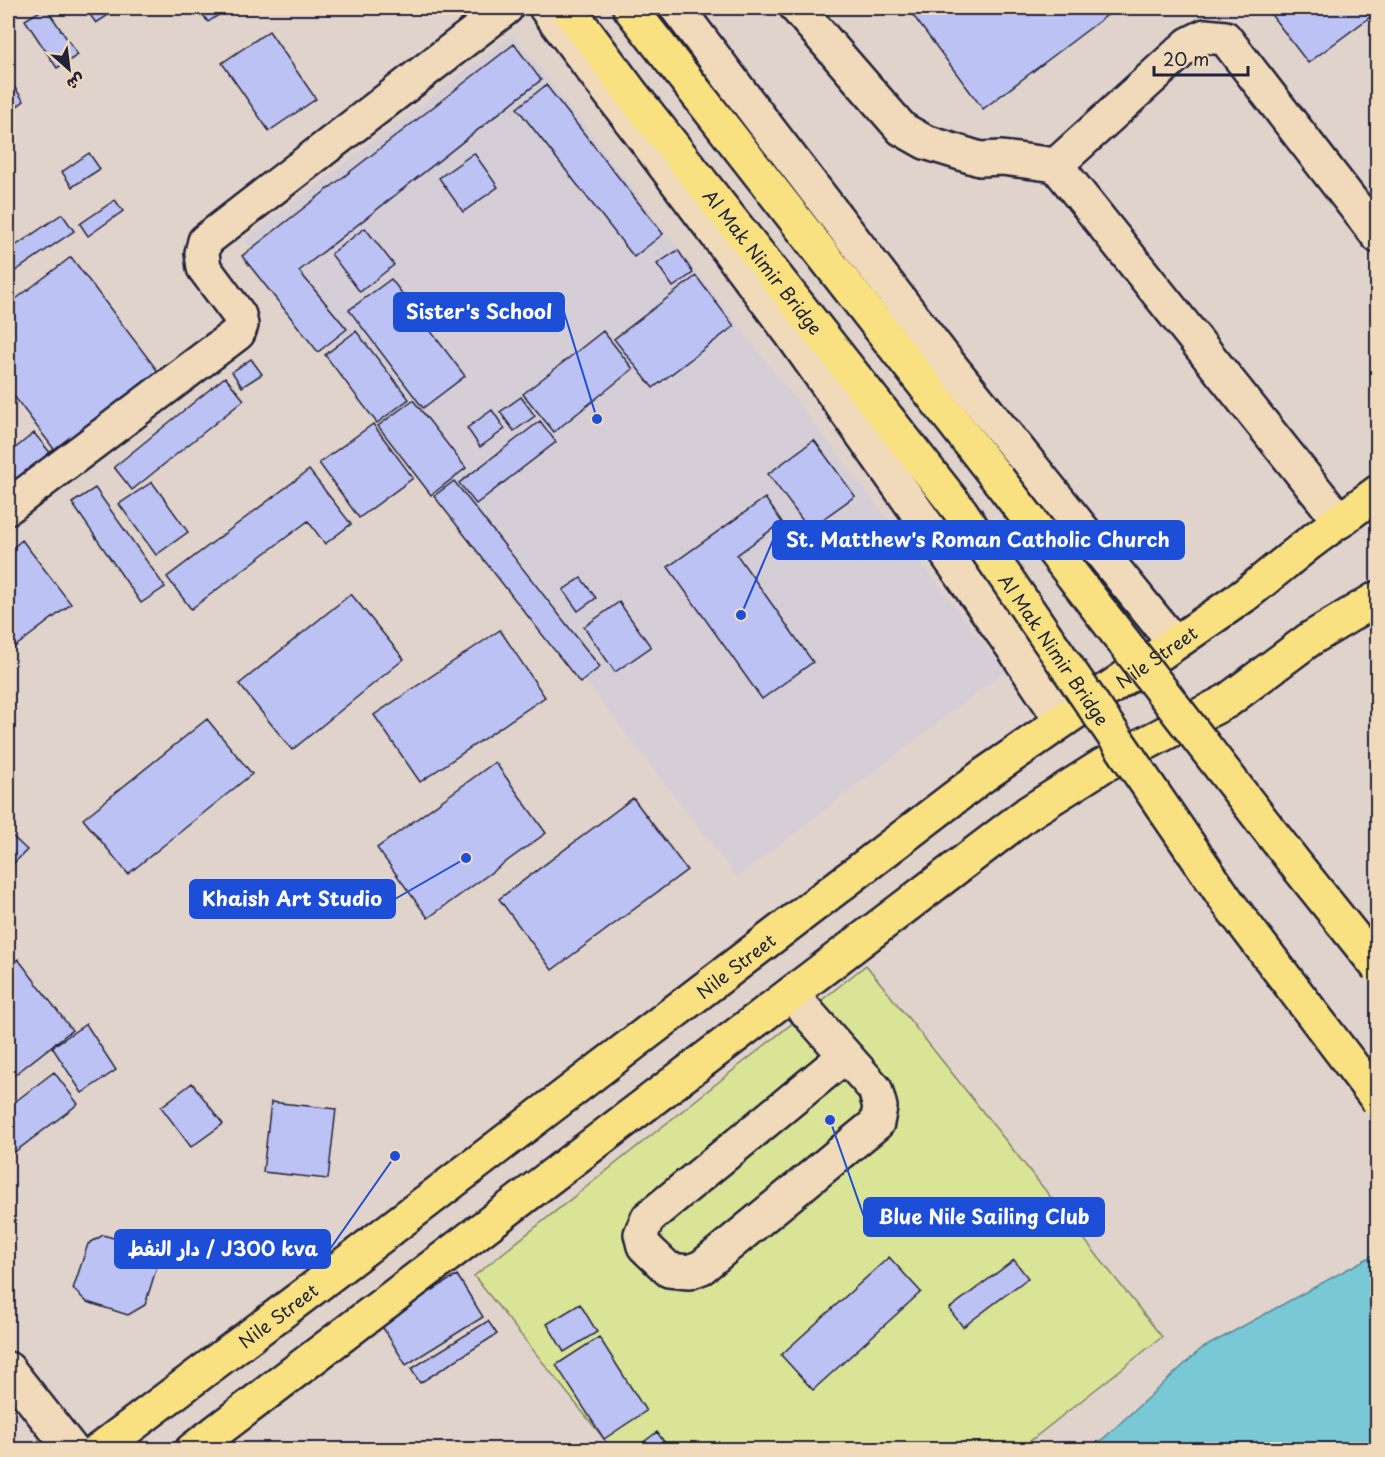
<svg xmlns="http://www.w3.org/2000/svg" width="1385" height="1457" font-family="'Playpen Sans','Playpen Sans Arabic',sans-serif">
  <style>
    .built { fill: #d5ced7 }
    .green { fill: #d9e497; stroke: #7e8369; stroke-width: 1.5 }
    .water { fill: #78c8d5; stroke: #568697; stroke-width: 1.5 }
    .building { fill: #bcc2f4; stroke: #22223b; stroke-width: 1.5 }
    .lines { fill: none; stroke-linecap: round; stroke-linejoin: round }
    .minor-casing { stroke: #22223b; stroke-width: 38 }
    .major-casing { stroke: #22223b; stroke-width: 38 }
    .highway-casing { stroke: #22223b; stroke-width: 38 }
    .minor { stroke: #f0dab9; stroke-width: 33 }
    .major { stroke: #f9e181; stroke-width: 33 }
    .highway { stroke: #f9e181; stroke-width: 33 }
    .highway-bridge-casing { stroke: #22223b; stroke-width: 38; stroke-linecap: butt }
    .highway-bridge { stroke: #f9e181; stroke-width: 33 }
    .labels { text-anchor: middle; dominant-baseline: central; stroke-width: 4.5; stroke-linejoin: round; paint-order: stroke }
    .street-label { font-size: 18px; fill: #22223b; stroke: #f0dab9 }
    .leader { fill: none; stroke: #1d4ed8; stroke-width: 2 }
    .callout-dot { fill: #1d4ed8; stroke: #f0dab9; stroke-width: 2 }
    .callout { fill: #1d4ed8; stroke: #1d4ed8; stroke-width: 2 }
    .callout-label { font-size: 20px; text-anchor: middle; font-weight: bold; fill: #fff }
  </style>
  <rect width="100%" height="100%" fill="#e0d3cb"/>
  <filter id="ink" filterUnits="userSpaceOnUse"><feTurbulence type="fractalNoise" baseFrequency=".0167" numOctaves="2"/><feDisplacementMap in="SourceGraphic" scale="12" xChannelSelector="R" yChannelSelector="G"/><feConvolveMatrix kernelMatrix="1 2 1 2 8 2 1 2 1" color-interpolation-filters="sRGB"/></filter>
  <g filter="url(#ink)">
    <path class="built" d="M513,34L1005,671L737,877L245,240Z"/>
    <path class="green" d="M866,965L1162,1337L1020,1449H612L474,1276Z"/>
    <path class="water" d="M1377,1253V1449H1092L1201,1349Z"/>
    <path class="building" d="M45,8H46L78,55L57,68L25,20Z
      M85,8H119L96,23Z
      M198,8H229L208,22Z
      M920,8H1112L1114,10L983,109L912,14Z
      M1266,8H1378V11L1308,63Z
      M269,31L316,99L269,131L222,63Z
      M514,44L541,80L299,271L347,329L318,352L242,256Z
      M8,78L24,101L8,113Z
      M546,85L663,234L634,257L517,108Z
      M89,153L100,169L72,187L62,172Z
      M474,153L498,187L463,212L439,178Z
      M115,200L123,211L88,236L80,224Z
      M62,214L74,231L8,276V251Z
      M365,228L394,265L360,292L331,254Z
      M678,250L693,273L673,287L657,264Z
      M71,257L160,374L56,452L8,388V305Z
      M696,276L734,326L653,388L614,339Z
      M391,279L465,376L423,408L349,310Z
      M356,331L409,399L377,423L325,355Z
      M603,331L633,369L554,432L523,394Z
      M251,359L262,374L242,387L232,372Z
      M225,377L244,400L132,490L114,467Z
      M521,397L535,416L514,431L500,412Z
      M413,400L466,468L431,495L378,426Z
      M492,410L505,429L480,447L467,428Z
      M540,421L556,442L476,504L459,483Z
      M373,424L413,478L359,518L319,463Z
      M34,433L52,455L8,490V454Z
      M814,440L855,496L809,529L768,474Z
      M309,470L351,524L325,544L308,521L191,609L167,577Z
      M454,481L600,667L580,683L434,496Z
      M152,482L188,532L156,555L119,504Z
      M95,488L165,587L141,603L72,503Z
      M765,498L782,522L737,555L813,662L762,699L668,567Z
      M22,540L71,604L8,652V552Z
      M581,578L596,598L578,611L563,590Z
      M351,594L404,659L292,750L239,684Z
      M619,602L651,647L615,672L584,627Z
      M500,630L545,697L420,782L374,715Z
      M207,719L252,774L128,874L83,819Z
      M495,762L546,833L428,918L377,848Z
      M633,798L687,870L552,970L499,899Z
      M8,832L27,850L9,868L8,866Z
      M18,959L72,1030L8,1080V967Z
      M86,1024L116,1070L82,1093L52,1047Z
      M54,1072L78,1104L8,1157V1107Z
      M192,1083L223,1124L191,1147L161,1107Z
      M271,1102L336,1109L328,1179L263,1172Z
      M103,1235L152,1249L158,1263L145,1305L128,1315L87,1302L73,1289L88,1244Z
      M889,1257L921,1292L813,1390L781,1355Z
      M1014,1260L1028,1278L963,1327L949,1309Z
      M457,1275L483,1317L406,1365L380,1323Z
      M580,1304L597,1332L564,1352L547,1324Z
      M488,1321L497,1334L420,1383L411,1369Z
      M599,1337L646,1411L604,1439L556,1365Z
      M657,1432L670,1450H633Z"/>
    <g class="lines">
      <defs>
        <path id="minor" d="M546,8L790,332L1014,649L1062,721
          M677,8L760,118L948,363L1174,643
          M797,8L902,129L925,142L980,159L1002,158L1056,165L1189,44L1205,36L1225,38L1378,236
          M1056,165L1340,521
          M8,507L238,333L241,325L239,315L204,268L202,253L205,241L506,8
          M791,994L875,1089L880,1107L877,1123L702,1267L689,1272L669,1270L644,1246L641,1234L648,1218L845,1056
          M8,1369L72,1450"/>
        <g id="major">
          <path id="s1" d="M99,1450L311,1290L984,775L1245,595L1308,544L1378,492"/>
          <path d="M192,1450L1028,813L1102,766L1227,701L1310,639L1378,598"/>
        </g>
        <g id="highway">
          <path id="s2" d="M568,8L632,94L961,512"/>
          <path d="M630,8L998,479"/>
        </g>
      </defs>
      <use href="#minor" class="minor-casing"/>
      <use href="#major" class="major-casing"/>
      <use href="#highway" class="highway-casing"/>
      <use href="#minor" class="minor"/>
      <use href="#major" class="major"/>
      <use href="#highway" class="highway"/>
      <defs>
        <g id="highway-bridge">
          <path d="M998,479L1297,866L1378,967"/>
          <path id="s3" d="M961,512L1229,904L1378,1100"/>
        </g>
      </defs>
      <use href="#highway-bridge" class="highway-bridge-casing"/>
      <use href="#highway-bridge" class="highway-bridge"/>
    </g>
  </g>
  <g class="labels">
    <g class="street-label">
      <text stroke="none"><textPath href="#s2" startOffset="320">Al Mak Nimir Bridge</textPath></text>
      <text stroke="none"><textPath href="#s3" startOffset="166">Al Mak Nimir Bridge</textPath></text>
      <text stroke="none"><textPath href="#s1" startOffset="1322">Nile Street</textPath></text>
      <text stroke="none"><textPath href="#s1" startOffset="800">Nile Street</textPath></text>
      <text stroke="none"><textPath href="#s1" startOffset="224">Nile Street</textPath></text>
    </g>
  </g>
  <path class="leader" d="M597 419L564 312M741 615L773 540M466 858L395 899M830 1120L864 1217M395 1156L330 1249"/>
  <g class="callout-dot">
    <circle cx="597" cy="419" r="6"/>
    <circle cx="741" cy="615" r="6"/>
    <circle cx="466" cy="858" r="6"/>
    <circle cx="830" cy="1120" r="6"/>
    <circle cx="395" cy="1156" r="6"/>
  </g>
  <g class="callout">
    <rect x="394" y="293" width="170" height="38" rx="6"/>
    <rect x="773" y="521" width="411" height="38" rx="6"/>
    <rect x="190" y="880" width="205" height="38" rx="6"/>
    <rect x="864" y="1198" width="240" height="38" rx="6"/>
    <rect x="115" y="1230" width="215" height="38" rx="6"/>
  </g>
  <g class="callout-label">
    <text x="479" y="319">Sister's School</text>
    <text x="978" y="547">St. Matthew's Roman Catholic Church</text>
    <text x="292" y="906">Khaish Art Studio</text>
    <text x="984" y="1224">Blue Nile Sailing Club</text>
    <text x="223" y="1256">دار النفط / J300 kva</text>
  </g>
  <rect width="1385" height="1457" fill="none" stroke="#f0dab9" stroke-width="30"/>
  <rect x="15" y="15" width="1355" height="1427" fill="none" stroke="#22223b" stroke-width="2" filter="url(#ink)"/>
  <g transform="translate(69 69) rotate(152)" stroke="#f0dab9" stroke-width="4.5" paint-order="stroke">
  <path d="M0-4.5L10 22L0 15L-10 22Z" fill="#22223b"/>
  <text y="-9" font-size="16" font-weight="bold" text-anchor="middle" fill="#22223b">ش</text>
  </g>
  <path d="M1154 66v9h94v-9" fill="none" stroke="#22223b" stroke-width="3"/>
  <text x="1163" y="66" font-size="18" fill="#22223b" stroke="#f0dab9" stroke-width="4.5" paint-order="stroke">20 m</text>
</svg>
